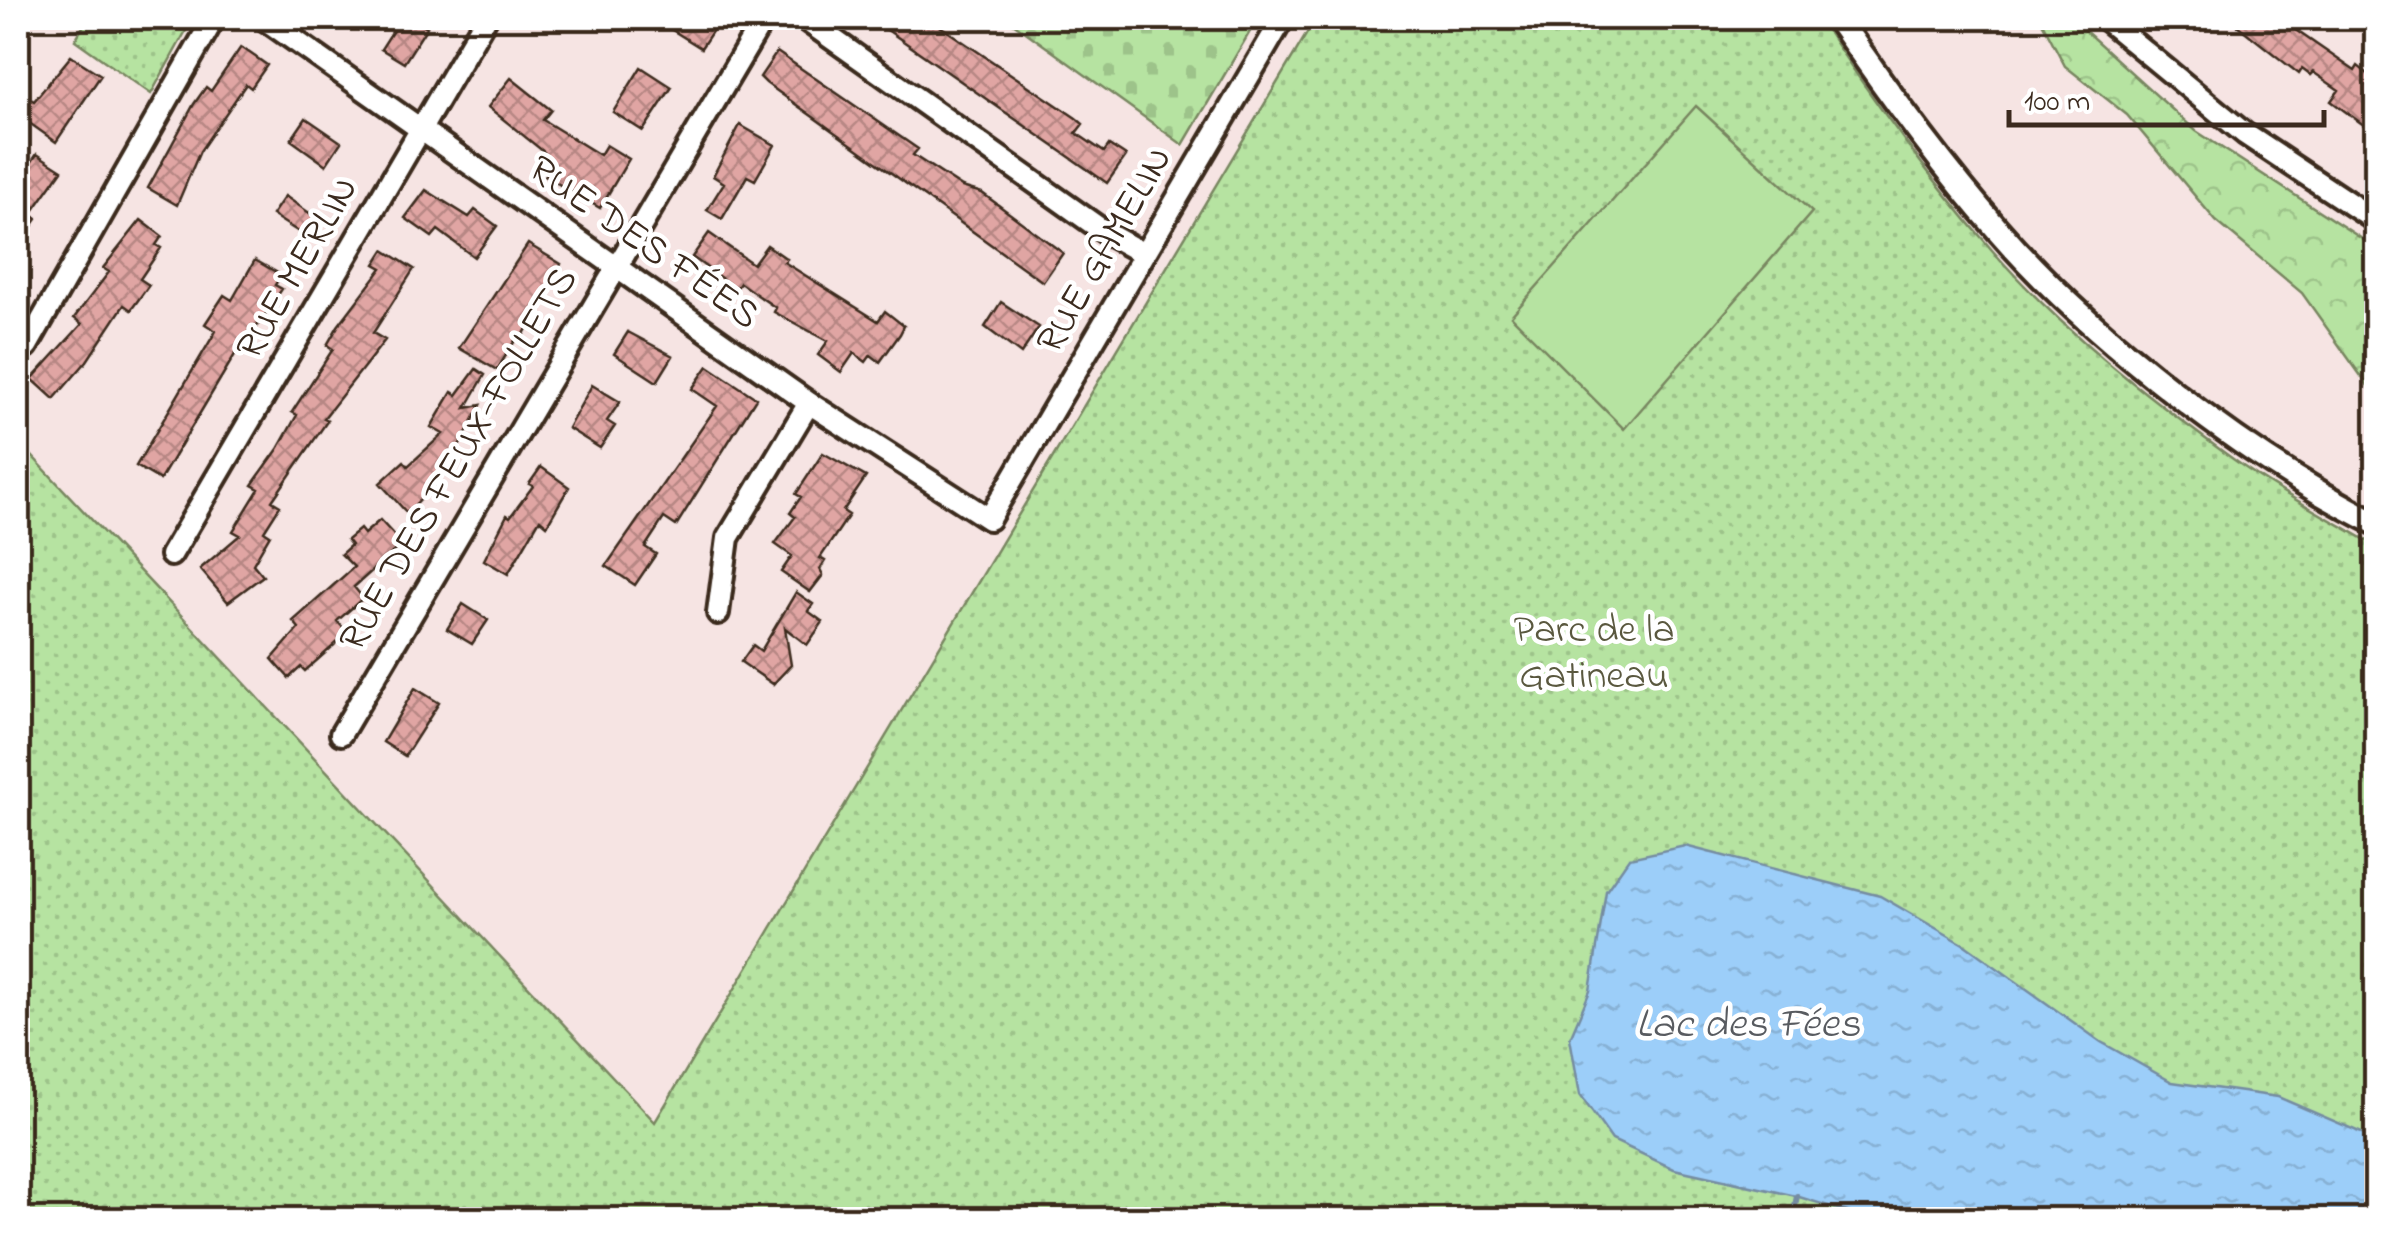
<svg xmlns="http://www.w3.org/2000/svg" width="2394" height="1237" font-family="'Indie Flower',sans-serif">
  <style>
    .forest { fill: url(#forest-crowns); stroke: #788660; stroke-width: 2.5 }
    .cemetery { fill: url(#cemetery-stones); stroke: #788660; stroke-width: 2.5 }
    .park { fill: url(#park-dots); stroke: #788660; stroke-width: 2.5 }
    .pitch { fill: #b6e3a1; stroke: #788660; stroke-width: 2.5 }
    .water { fill: url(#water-ripples); stroke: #758ca1; stroke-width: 2.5 }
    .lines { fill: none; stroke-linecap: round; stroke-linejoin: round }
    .stream { stroke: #758ca1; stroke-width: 6 }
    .building { fill: url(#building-cross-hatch); stroke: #3b2a1e; stroke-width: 2.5 }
    .minor-casing { stroke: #3b2a1e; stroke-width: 28 }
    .tertiary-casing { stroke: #3b2a1e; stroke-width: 30 }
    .minor { stroke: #fff; stroke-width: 20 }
    .tertiary { stroke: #fff; stroke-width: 22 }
    .labels { text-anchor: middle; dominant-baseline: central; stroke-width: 9; stroke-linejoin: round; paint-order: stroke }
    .street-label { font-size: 40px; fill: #3b2a1e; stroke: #fff }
    .park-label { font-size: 40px; fill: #5a583f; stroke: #fff }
    .water-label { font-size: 42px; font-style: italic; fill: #585b60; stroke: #fff }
  </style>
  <defs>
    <pattern id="forest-crowns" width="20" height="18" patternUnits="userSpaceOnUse" patternTransform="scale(2.5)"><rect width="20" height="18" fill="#b6e3a1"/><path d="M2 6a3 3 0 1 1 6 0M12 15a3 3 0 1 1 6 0" fill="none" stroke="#9dc38a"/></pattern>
    <pattern id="cemetery-stones" width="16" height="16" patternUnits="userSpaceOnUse" patternTransform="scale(2.5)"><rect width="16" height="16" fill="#b6e3a1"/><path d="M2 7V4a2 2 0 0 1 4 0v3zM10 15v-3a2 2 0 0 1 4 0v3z" fill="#9dc38a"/></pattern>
    <pattern id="park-dots" width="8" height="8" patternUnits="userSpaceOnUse" patternTransform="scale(2.5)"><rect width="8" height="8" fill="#b6e3a1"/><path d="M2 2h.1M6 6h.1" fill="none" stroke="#9dc38a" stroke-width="1.8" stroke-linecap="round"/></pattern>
    <pattern id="water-ripples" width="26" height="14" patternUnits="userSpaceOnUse" patternTransform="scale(2.5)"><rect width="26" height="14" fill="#9ccef9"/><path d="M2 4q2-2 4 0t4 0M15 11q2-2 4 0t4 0" fill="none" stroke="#87b1d5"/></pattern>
    <pattern id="building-cross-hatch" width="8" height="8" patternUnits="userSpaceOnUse" patternTransform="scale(2.5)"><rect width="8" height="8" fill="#e0a5a3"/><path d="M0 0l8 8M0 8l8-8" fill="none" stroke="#b78784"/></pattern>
  </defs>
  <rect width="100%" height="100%" fill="#f6e4e3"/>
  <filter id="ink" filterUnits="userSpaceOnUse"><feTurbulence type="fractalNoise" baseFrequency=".01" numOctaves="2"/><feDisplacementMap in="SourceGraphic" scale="20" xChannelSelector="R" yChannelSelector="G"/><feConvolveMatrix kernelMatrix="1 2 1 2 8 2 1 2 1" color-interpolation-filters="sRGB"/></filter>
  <g filter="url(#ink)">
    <path class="forest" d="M2040,18H2071L2196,131L2376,248V397L2302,293L2216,221L2127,115L2065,66Z"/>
    <path class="cemetery" d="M1006,18H1258L1183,145Z"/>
    <path class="park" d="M88,18H193L151,94L75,40Z
      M1316,18H1819C1871,98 1929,177 1992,250C2060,329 2149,398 2233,459C2278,492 2329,518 2376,546V1219H18V441L655,1122Z"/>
    <path class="pitch" d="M1696,106L1812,212L1624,429L1511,316Z"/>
    <path class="water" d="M1685,846L1880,896L1965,945L2101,1042L2172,1082L2278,1097L2376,1139V1219H1870L1796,1196L1674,1169L1612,1140L1580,1095L1570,1038L1590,991L1606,891L1629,858Z"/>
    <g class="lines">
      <path class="stream" d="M1792,1220L1797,1196"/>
    </g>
    <path class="building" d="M401,18H411L427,27L404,63L381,49Z
      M653,18H721L701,48Z
      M870,18H928L1076,118L1083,124L1076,133L1104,152L1109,145L1126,156L1107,183Z
      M2228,18H2278L2355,71L2358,66L2376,80V134L2331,101L2339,90L2313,72L2310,75L2302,69L2299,74Z
      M241,47L267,65L251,88L246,84L200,151L177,205L148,188L194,104L206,87L211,91Z
      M777,52L918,149L913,155L962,187L982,193L1063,253L1043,282L766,83L760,77Z
      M71,56L101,75L56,142L18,115L29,98L34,101Z
      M641,67L672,87L643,131L613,112Z
      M511,78L551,110L543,120L600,155L606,145L629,159L600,208L545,176L549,170L537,163L544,152L488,107Z
      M306,118L341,142L326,165L291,140Z
      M740,125L775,145L755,180L747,176L722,219L707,210L724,183L713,176Z
      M37,154L62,170L31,214L37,219L18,246V182Z
      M426,190L469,217L475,210L497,226L474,257L438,230L432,237L405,218Z
      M285,196L318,219L305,236L272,215Z
      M141,220L162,236L156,245L161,248L140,279L149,285L131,310L124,305L87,361L54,399L32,379L82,324L74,318L109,272L103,268Z
      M709,233L753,264L767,245L787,259L784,262L878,321L885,311L904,326L900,334L880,362L871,355L866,362L854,353L841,372L818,355L828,341L774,312L776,308L740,283L736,289L692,257Z
      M528,244L561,264L523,336L519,334L497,370L459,348Z
      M384,250L414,269L373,333L385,340L324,418L328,420L272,501L280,506L264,531L270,535L253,564L263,576L228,602L200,569L240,535L233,531L259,489L252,485L278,449L297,415L292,412L333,349L327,345L338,326L382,268L375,264Z
      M255,260L281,275L275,285L282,289L256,328L252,326L160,480L136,466L216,331L205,324L224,295L232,300Z
      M1001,302L1039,327L1021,354L985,327Z
      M628,332L673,356L657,382L614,354Z
      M708,366L756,398L676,526L664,518L645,547L656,554L635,585L606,566L717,406L692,389Z
      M476,369L485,375L466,408L481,405L445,473L407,513L380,483L404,461L408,466L443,434L431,427L452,392L457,395Z
      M592,385L620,402L607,421L615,426L600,448L568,428Z
      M823,453L866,477L843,511L849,515L820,558L825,561L820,569L823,575L810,592L781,572L792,556L775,544L795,517L790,513L801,497L796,494Z
      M541,467L569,487L547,525L540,519L508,574L484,560L507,515L510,517L533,486L529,484Z
      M380,520L402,544L354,587L363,598L337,621L348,633L305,671L301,667L289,678L272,659L299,628L293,621L354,567L341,554L351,545L347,540L360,529L364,534Z
      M796,592L813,604L808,611L823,622L807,645L785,628L791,665L773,684L741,662L753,645L761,651Z
      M463,604L488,620L472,644L447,629Z
      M415,688L439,703L405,756L383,742Z"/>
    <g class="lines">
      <defs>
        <path id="minor" d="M263,18L809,403L989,519L1283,18
          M803,18L1106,233L1144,254
          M2104,18L2245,134L2376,221
          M27,346L214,18
          M171,555L486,18
          M718,613L728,538L809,403
          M341,734L764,18"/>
        <path id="tertiary" d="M1837,18C1887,91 1939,163 1998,230C2090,336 2251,461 2376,523"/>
      </defs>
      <use href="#minor" class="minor-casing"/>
      <use href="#tertiary" class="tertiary-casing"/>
      <use href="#minor" class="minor"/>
      <use href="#tertiary" class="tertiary"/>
    </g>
  </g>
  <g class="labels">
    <g class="street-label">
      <text transform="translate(643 244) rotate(35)">RUE DES FÉES</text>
      <text transform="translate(1106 251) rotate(-60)">RUE GAMELIN</text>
      <text transform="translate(299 269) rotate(-60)">RUE MERLIN</text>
      <text transform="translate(460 460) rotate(-60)">RUE DES FEUX-FOLLETS</text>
    </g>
    <g class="park-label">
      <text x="1594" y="631">Parc de la<tspan x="1594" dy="46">Gatineau</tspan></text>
    </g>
    <g class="water-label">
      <text x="1748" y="1025">Lac des Fées</text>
    </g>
  </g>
  <rect width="2394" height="1237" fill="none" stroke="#fff" stroke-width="60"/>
  <rect x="30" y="30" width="2334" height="1177" fill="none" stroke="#3b2a1e" stroke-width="4" filter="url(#ink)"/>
  <path d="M2009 110v15h315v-15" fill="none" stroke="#3b2a1e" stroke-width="5"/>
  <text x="2024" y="110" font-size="30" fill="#3b2a1e" stroke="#ffffff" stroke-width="8" paint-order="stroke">100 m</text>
</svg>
